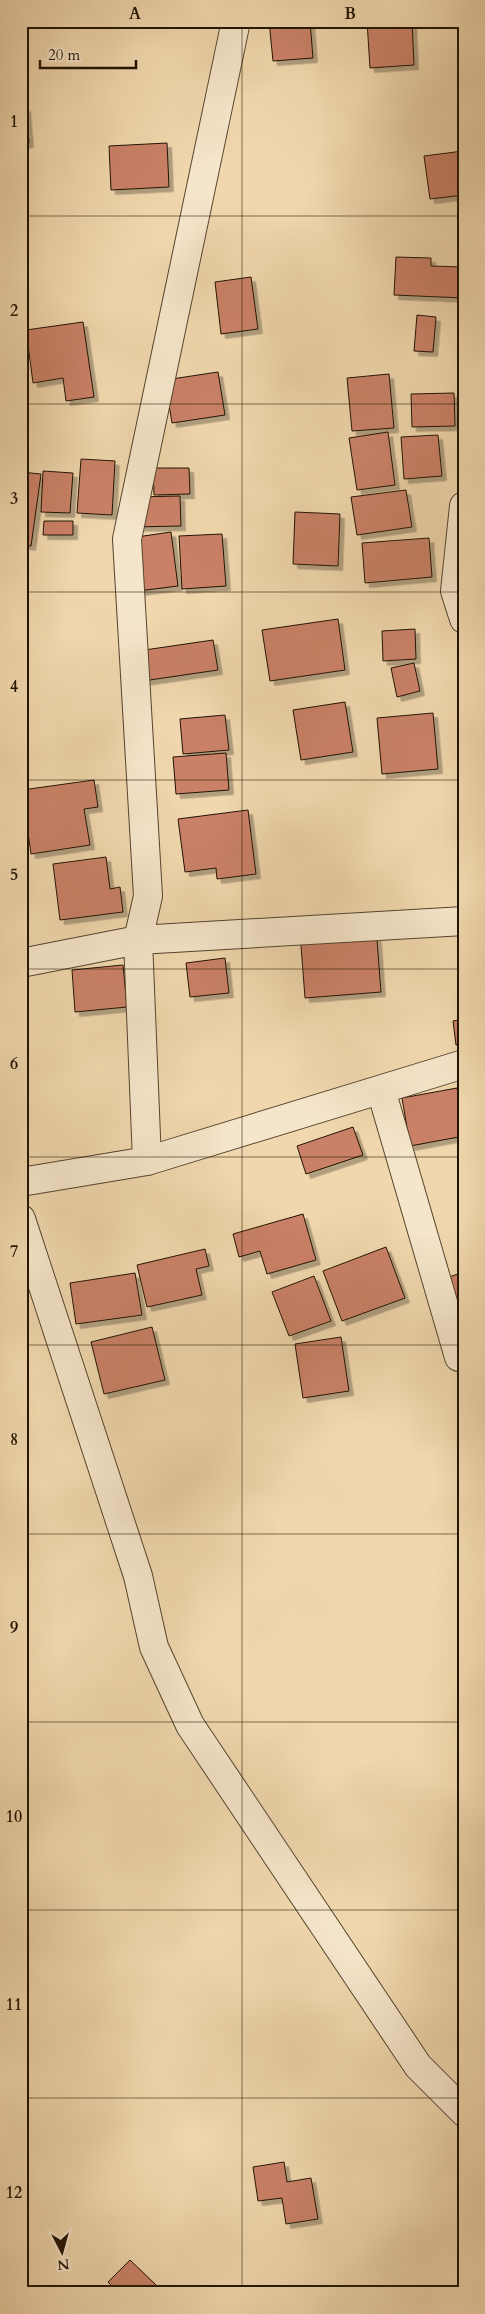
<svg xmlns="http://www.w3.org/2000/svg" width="485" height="2314" font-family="Cardo,serif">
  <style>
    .building { fill: #ca8167; stroke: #211302; filter: url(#shadow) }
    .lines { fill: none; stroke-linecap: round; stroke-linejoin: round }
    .minor-casing { stroke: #55442d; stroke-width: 30 }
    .minor { stroke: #f5e5ca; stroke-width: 28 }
    .grid { fill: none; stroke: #211302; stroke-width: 1; stroke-opacity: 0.55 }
    .neatline { fill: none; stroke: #211302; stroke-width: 2 }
    .grid-label { font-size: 16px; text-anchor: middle; font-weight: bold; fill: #211302 }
  </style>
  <defs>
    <filter id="shadow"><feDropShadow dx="4.5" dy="4.5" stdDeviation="0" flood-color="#0004"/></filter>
  </defs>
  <rect width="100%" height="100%" fill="#f0d7ad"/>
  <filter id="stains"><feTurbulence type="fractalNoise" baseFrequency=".004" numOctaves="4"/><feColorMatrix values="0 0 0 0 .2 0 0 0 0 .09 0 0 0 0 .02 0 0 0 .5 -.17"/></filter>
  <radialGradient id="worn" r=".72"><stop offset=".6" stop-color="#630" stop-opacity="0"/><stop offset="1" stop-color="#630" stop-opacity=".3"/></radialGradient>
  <path class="building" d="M269,21H310L313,58L273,61Z
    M367,21H412L414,65L370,68Z
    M457,21H464V40L458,41Z
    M26,107L29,143L21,144V108Z
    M167,143L169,187L111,190L109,146Z
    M463,151L464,195L430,199L424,156Z
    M396,257L431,258V266L464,267V298L394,295Z
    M251,277L258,329L221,334L215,282Z
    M417,315L436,317L433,352L414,351Z
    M83,322L94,397L66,401L63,378L33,383L26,330Z
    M218,372L225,415L172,423L165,380Z
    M389,374L394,428L352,431L347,378Z
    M454,393L455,426L412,427L411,394Z
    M388,432L395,485L357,490L349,438Z
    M438,435L442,476L404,479L401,437Z
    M81,459L115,461L112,515L77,513Z
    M153,468H189L190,494L154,495Z
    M43,471L73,473L70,513L41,512Z
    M21,472L41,474L31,546L21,544Z
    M406,490L412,527L357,535L351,497Z
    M180,496L181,526L134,527L133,497Z
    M295,512L340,514L338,566L293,564Z
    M44,521H73V535H43Z
    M171,532L178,586L130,592L123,539Z
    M222,534L226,586L182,589L179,536Z
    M429,538L432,577L365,583L362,543Z
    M338,619L345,670L270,681L262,630Z
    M415,629L416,659L383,661L382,631Z
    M213,640L218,670L136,682L131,652Z
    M414,663L420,691L397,697L391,668Z
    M345,702L353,752L301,760L293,710Z
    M433,713L438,769L382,774L377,718Z
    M225,715L229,750L183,754L180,719Z
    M226,753L229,790L176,794L173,757Z
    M94,780L98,807L84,809L90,845L31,854L22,790Z
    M248,810L256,874L217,879L216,868L185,872L178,819Z
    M106,857L110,889L120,887L123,912L60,920L53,864Z
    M376,927L381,992L305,998L300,933Z
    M225,958L229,993L190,997L186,963Z
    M123,965L127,1007L75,1012L72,970Z
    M464,1019V1044L456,1045L453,1021Z
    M457,1088L464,1136L410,1146L402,1098Z
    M353,1127L363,1155L306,1174L297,1146Z
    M303,1214L316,1260L267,1274L260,1251L239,1257L233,1234Z
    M386,1247L405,1298L342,1321L323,1271Z
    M205,1249L209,1266L196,1269L202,1295L147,1307L137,1265Z
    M464,1272V1322L461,1323L446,1278Z
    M135,1273L142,1315L76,1324L70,1283Z
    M314,1276L331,1321L289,1336L272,1292Z
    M152,1327L165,1380L104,1394L91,1342Z
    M341,1337L349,1391L303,1398L295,1344Z
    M284,2162L287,2182L311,2178L318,2219L286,2224L282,2198L258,2201L253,2167Z
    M130,2260L157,2286L150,2293H119L108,2282Z"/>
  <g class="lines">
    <defs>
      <path id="minor" d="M464,506L455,591L464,619
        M21,963L138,940L148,896L127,539L236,21
        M381,1090L459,1357
        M147,1161L138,940L464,921
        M21,1182L147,1161L464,1064
        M21,1219L138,1576L154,1647L190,1725L418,2066L464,2112"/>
    </defs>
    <use href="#minor" class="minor-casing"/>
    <use href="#minor" class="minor"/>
  </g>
  <path class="grid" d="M242,21V2293M21,216H464M21,404H464M21,592H464M21,780H464M21,969H464M21,1157H464M21,1345H464M21,1534H464M21,1722H464M21,1910H464M21,2098H464"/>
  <rect width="485" height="2314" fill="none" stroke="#f0d7ad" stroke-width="55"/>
  <g transform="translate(62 2252) rotate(174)" stroke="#f5e5ca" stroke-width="4" paint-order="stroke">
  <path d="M0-4L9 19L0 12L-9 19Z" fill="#211302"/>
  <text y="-8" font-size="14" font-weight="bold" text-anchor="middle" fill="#211302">N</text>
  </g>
  <path d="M40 60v8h96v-8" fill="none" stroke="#211302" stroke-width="2.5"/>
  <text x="48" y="60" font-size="15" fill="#211302" stroke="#f5e5ca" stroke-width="4" paint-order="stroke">20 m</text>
  <rect x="28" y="28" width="430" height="2258" class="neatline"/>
  <g class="grid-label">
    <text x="135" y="19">A</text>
    <text x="350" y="19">B</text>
    <text x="14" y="127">1</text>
    <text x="14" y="316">2</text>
    <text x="14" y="504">3</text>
    <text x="14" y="692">4</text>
    <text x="14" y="880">5</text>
    <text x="14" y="1069">6</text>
    <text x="14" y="1257">7</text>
    <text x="14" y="1445">8</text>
    <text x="14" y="1633">9</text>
    <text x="14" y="1822">10</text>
    <text x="14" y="2010">11</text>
    <text x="14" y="2198">12</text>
  </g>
  <rect width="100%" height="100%" filter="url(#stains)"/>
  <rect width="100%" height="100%" fill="url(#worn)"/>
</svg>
